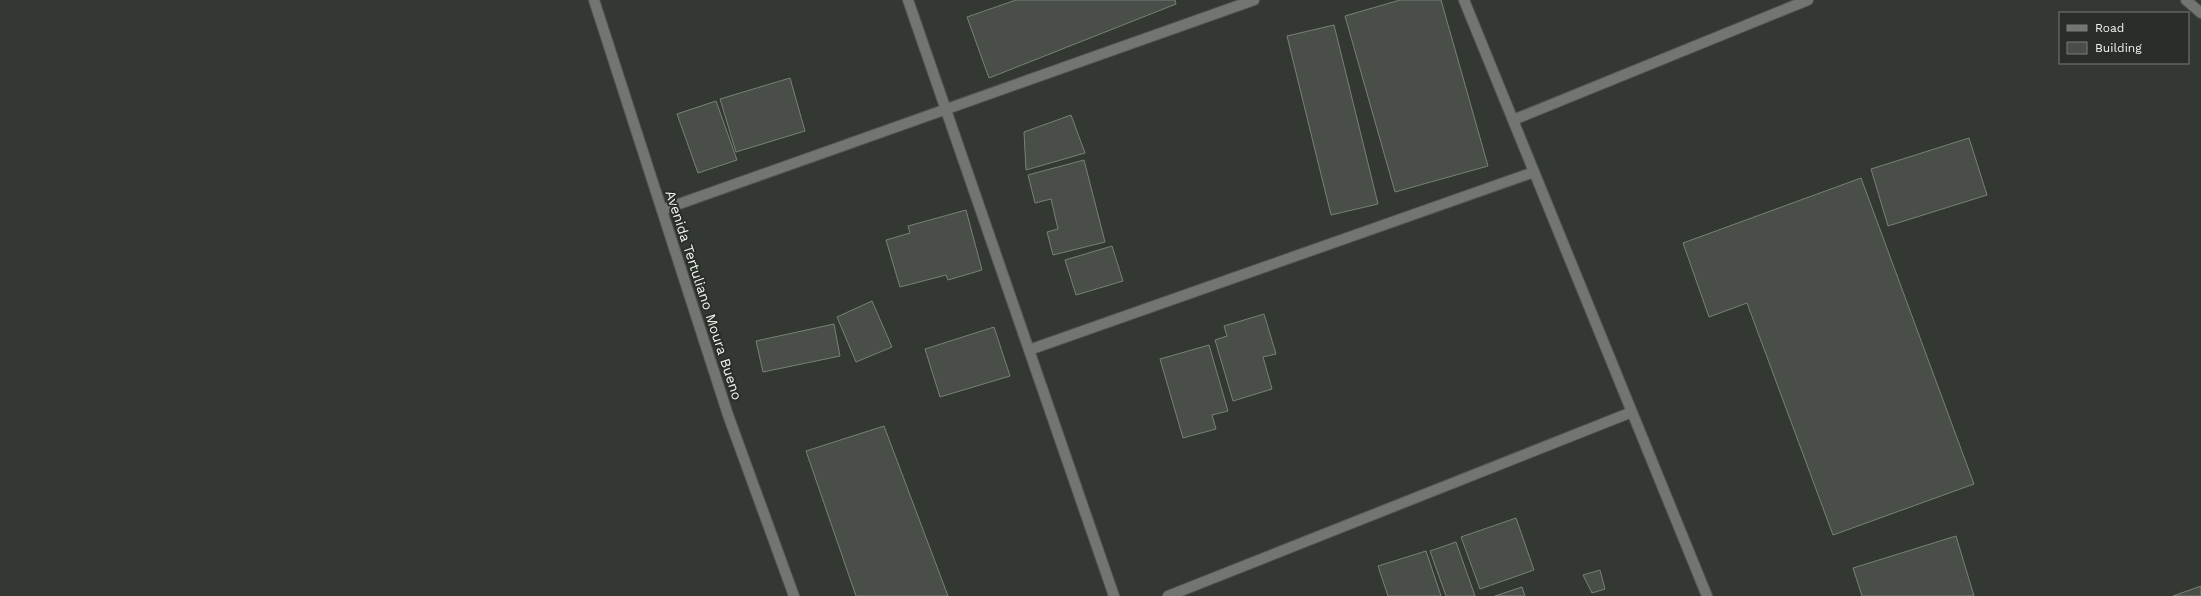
<svg xmlns="http://www.w3.org/2000/svg" width="2201" height="596" font-family="'Work Sans',sans-serif">
  <style>
    .building { fill: #494f48; stroke: #798078 }
    .lines { fill: none; stroke-linecap: round; stroke-linejoin: round }
    .minor-casing { stroke: #515750; stroke-width: 12 }
    .minor { stroke: #727572; stroke-width: 10 }
    .labels { text-anchor: middle; dominant-baseline: central; stroke-width: 4; stroke-linejoin: round; paint-order: stroke }
    .street-label { font-size: 14px; fill: #f0f3ef; stroke: #292f28 }
  </style>
  <rect width="100%" height="100%" fill="#333932"/>
  <path class="building" d="M1016,0H1175L1176,4L989,78L967,17Z
    M1400,0H1441L1488,166L1395,192L1345,16Z
    M1334,25L1378,204L1331,215L1287,36Z
    M790,78L805,131L736,152L720,99Z
    M716,101L737,160L698,173L677,114Z
    M1071,115L1085,153L1026,170L1024,132Z
    M1969,138L1987,195L1888,226L1871,169Z
    M1084,160L1105,242L1053,255L1047,232L1058,229L1051,199L1035,203L1028,175Z
    M1861,178L1974,484L1833,535L1747,303L1709,317L1683,243Z
    M966,210L982,270L948,280L946,275L900,287L886,240L910,233L908,226Z
    M1112,246L1123,281L1076,295L1065,260Z
    M872,301L892,347L856,362L837,317Z
    M1264,314L1276,354L1263,357L1272,389L1233,401L1215,340L1227,336L1224,326Z
    M834,324L840,356L763,372L756,341Z
    M994,327L1010,376L940,397L925,349Z
    M1209,345L1228,411L1212,415L1216,429L1183,438L1160,359Z
    M884,426L948,596H856L806,451Z
    M1516,518L1534,570L1480,589L1461,537Z
    M1956,536L1974,596H1862L1853,568Z
    M1456,542L1475,596H1446L1430,551Z
    M1426,551L1441,596H1388L1378,566Z
    M1600,570L1605,589L1592,593L1583,575Z
    M2201,586V596H2173Z
    M1522,587L1525,596H1495Z"/>
  <g class="lines">
    <defs>
      <path id="minor" d="M594,0L728,415L794,596
        M908,0L1114,596
        M1464,0L1707,596
        M2186,0L2201,13
        M1513,120L1808,0
        M662,210L1254,0
        M1029,350L1534,172
        M1168,596L1632,412"/>
    </defs>
    <use href="#minor" class="minor-casing"/>
    <use href="#minor" class="minor"/>
  </g>
  <g class="labels">
    <g class="street-label">
      <text transform="translate(704 295) rotate(72)">Avenida Tertuliano Moura Bueno</text>
    </g>
  </g>
  <rect x="2059" y="12" width="130" height="52" fill="#292f28" stroke="#797d78"/>
  <rect x="2067" y="25" width="20" height="6" fill="#727572" stroke="#797d78"/>
  <text x="2095" y="32" font-size="12" fill="#f0f3ef">Road</text>
  <rect x="2067" y="42" width="20" height="12" fill="#494f48" stroke="#797d78"/>
  <text x="2095" y="52" font-size="12" fill="#f0f3ef">Building</text>
</svg>
